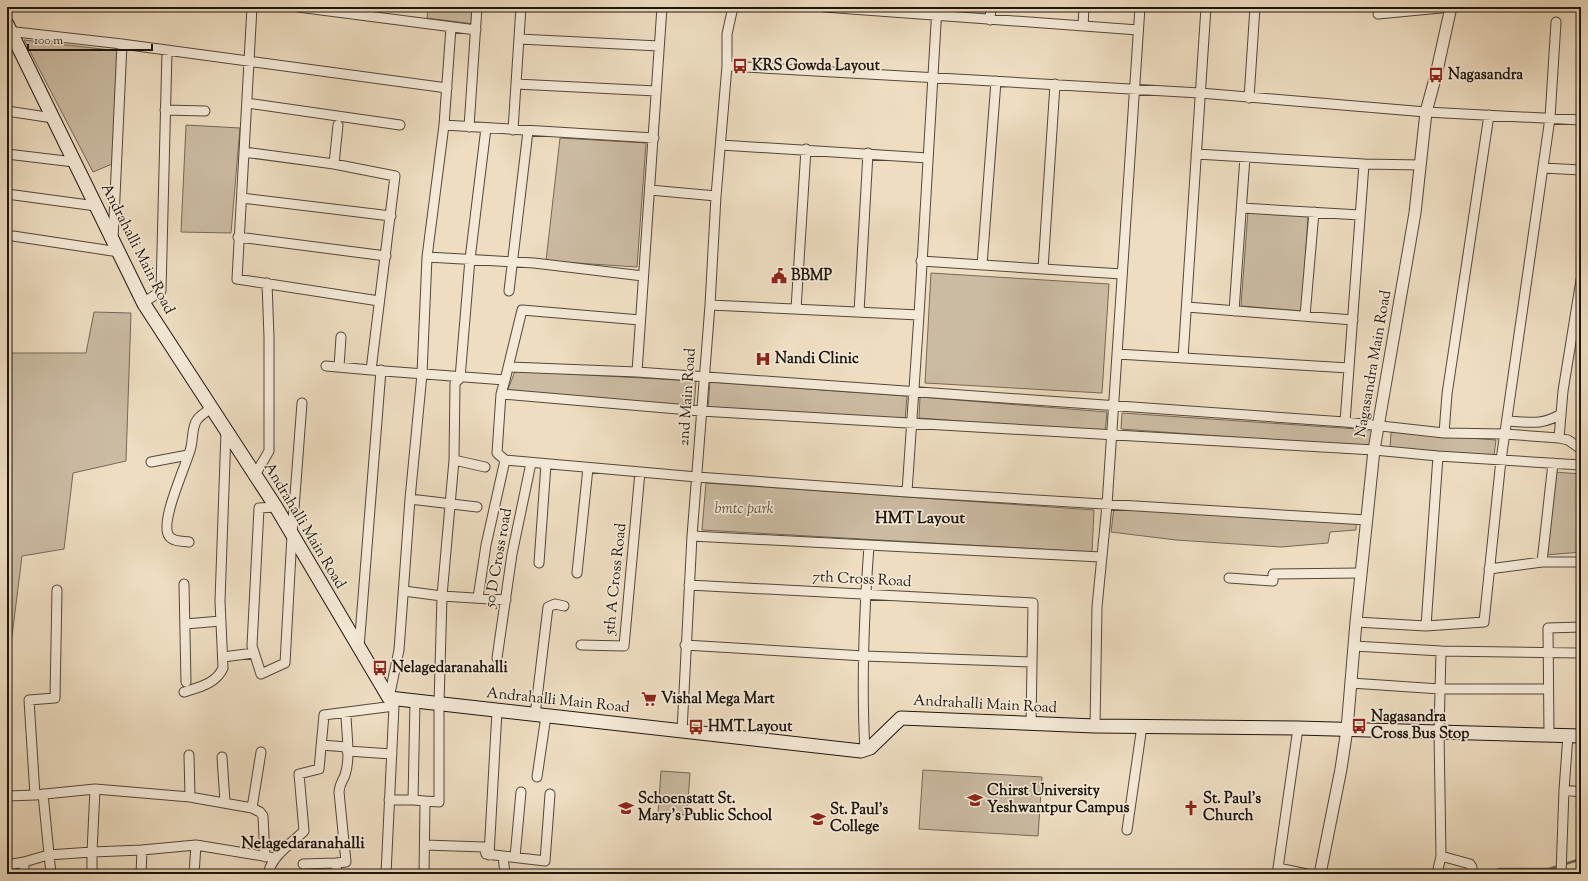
<svg xmlns="http://www.w3.org/2000/svg" width="1588" height="881" font-family="'Sorts Mill Goudy',serif">
  <style>
    .green { fill: #cbbba2; stroke: #746858 }
    .lines { fill: none; stroke-linecap: round; stroke-linejoin: round }
    .stream { stroke: #706454; stroke-width: 2.5 }
    .minor-casing { stroke: #52473a; stroke-width: 11 }
    .tertiary-casing { stroke: #52473a; stroke-width: 13 }
    .secondary-casing { stroke: #1e150d; stroke-width: 15 }
    .minor { stroke: #f4e9d7; stroke-width: 9 }
    .tertiary { stroke: #f4e9d7; stroke-width: 11 }
    .secondary { stroke: #f4e9d7; stroke-width: 13 }
    .labels { text-anchor: middle; dominant-baseline: central; stroke-width: 3.5; stroke-linejoin: round; paint-order: stroke }
    .poi-label { font-size: 15px; font-weight: bold; fill: #1e150d; stroke: #f4e9d7; text-anchor: start }
    .street-label { font-size: 15px; fill: #1e150d; stroke: #f4e9d7 }
    .park-label { font-size: 15px; font-style: italic; fill: #5b4f41; stroke: #f4e9d7 }
    .neighbourhood-label { font-size: 16px; font-weight: bold; fill: #1e150d; stroke: #f4e9d7 }
  </style>
  <rect width="100%" height="100%" fill="#eeddc1"/>
  <filter id="stains"><feTurbulence type="fractalNoise" baseFrequency=".005" numOctaves="4"/><feColorMatrix values="0 0 0 0 .2 0 0 0 0 .09 0 0 0 0 .02 0 0 0 .5 -.17"/></filter>
  <radialGradient id="worn" r=".72"><stop offset=".6" stop-color="#630" stop-opacity="0"/><stop offset="1" stop-color="#630" stop-opacity=".3"/></radialGradient>
  <path class="green" d="M428,7H475L474,24L427,18Z
    M24,40L119,51L112,164L93,172Z
    M186,125L240,128L231,233L181,232Z
    M560,138L646,143L637,267L546,261Z
    M1248,211L1308,216L1302,311L1241,306Z
    M931,273L1109,284L1102,393L925,383Z
    M94,312L131,313L126,461L73,473L64,549L22,556L7,676V353H86Z
    M515,371L696,381L694,408L507,392Z
    M710,382L907,396L905,421L708,408Z
    M920,397L1107,412L1105,432L919,418Z
    M1122,413L1372,430L1371,447L1121,429Z
    M1391,432L1496,440L1494,456L1390,448Z
    M1555,472L1581,474V552L1546,555Z
    M706,483L1094,510L1092,552L702,530Z
    M1114,507L1356,523V530L1330,532L1328,543L1281,547L1176,540L1111,532Z
    M923,770L1042,777L1038,836L919,829Z
    M661,771L690,773L687,815L658,813Z"/>
  <g class="lines">
    <path class="stream" d="M1490,874L1499,869H1549L1581,859"/>
    <defs>
      <path id="minor" d="M252,7L237,279L379,301
        M298,7L476,30
        M824,7L1138,30
        M1378,14L1451,7
        M990,20L991,7
        M1083,26L1084,7
        M7,31L122,44L447,88
        M519,39L659,46
        M727,66L1200,93L1426,112L1581,120
        M516,84L656,91
        M1249,98L1255,7
        M247,103L400,125
        M165,110L205,111
        M7,111L53,118
        M1489,115L1447,394L1444,433L1505,434L1559,438L1568,440L1581,449
        M444,125L654,138
        M469,127L477,7
        M513,130L521,7
        M721,145L928,158
        M244,152L334,164L395,176L371,370L505,380L501,394L497,453L505,460L697,477L907,492L1366,520
        M7,154L74,162
        M1196,154L1364,164L1420,165
        M334,164L338,125
        M1543,168L1581,170
        M650,190L716,196
        M7,194L96,206
        M242,198L391,216
        M1242,208L1360,215
        M13,236L119,252
        M238,237L386,256
        M113,240L122,44
        M427,257L534,263L643,276
        M921,261L1122,274
        M982,265L996,81
        M1043,269L1055,84
        M509,291L528,131
        M143,301L149,299L161,291L167,51
        M710,305L919,315
        M1187,307L1353,320
        M796,309L806,149
        M1234,311L1245,157
        M859,312L868,153
        M1305,316L1314,212
        M1117,354L1349,368
        M1183,358L1206,7
        M326,366L371,370
        M339,367L341,337
        M510,367L637,372L1345,422L1444,433
        M637,372L662,7
        M505,380L522,310L640,320
        M501,394L701,411L1374,450L1438,456L1581,465
        M1507,421C1529,422 1541,426 1561,414
        M1345,422L1364,164
        M1559,438L1563,391L1581,280
        M454,460L485,467
        M151,462L188,455
        M255,475L269,451V337L267,283
        M907,492L919,315L937,7
        M410,499L477,507
        M276,507L259,508L252,646L261,674L285,663L292,535L302,403
        M692,536L1101,557
        M189,542C183,541 173,542 169,536C159,522 187,464 191,447C193,439 192,426 197,420C200,415 207,412 211,408
        M1542,562L1553,463
        M539,563L546,464
        M1489,569L1542,562H1581
        M577,573L588,468
        M1229,578L1273,581V574L1361,573
        M184,584L186,682
        M689,585L1033,603L1031,724
        M404,591L442,596L506,600
        M478,598L486,545L505,460
        M1356,622L1426,626L1484,622L1501,460L1550,118L1556,22
        M185,624L221,621
        M1426,626L1438,456
        M581,645L624,646L640,472
        M685,645L864,656L1032,662
        M1354,646L1441,651L1581,653
        M359,648L381,370
        M1441,651L1439,732L1441,856L1470,864L1472,867L1471,874
        M223,657L254,653
        M497,658L512,554L531,463
        M1351,683L1440,689H1547
        M184,692C199,687 216,684 223,668L220,601L226,432
        M415,702L413,800L425,801
        M535,715L548,607L555,604L564,606
        M1095,726L1097,607L1107,505L1140,7
        M1298,728L1278,868L1307,874
        M682,731L692,536L710,305L716,196L727,66V34L733,7
        M1549,734L1548,628L1581,627
        M321,745L347,747
        M347,751L392,754
        M865,751C861,683 864,614 869,546
        M189,755L190,797
        M222,757L225,802
        M537,777L546,716
        M95,789L92,852L142,850L196,845L275,858
        M1564,790L1581,792
        M43,794L51,874
        M35,795L95,789L190,797L252,808L261,752
        M7,796L35,795L29,700L55,698L57,590
        M389,800H413
        M252,808L260,812L263,816L265,857
        M1127,830L1142,726
        M425,845L484,847L486,854L503,856L505,874
        M489,855L497,711
        M503,856L545,861L550,794
        M515,857L521,792
        M24,862L48,855L92,852V874
        M303,864L336,863
        M7,865L24,862V874
        M141,874L142,850
        M194,874L196,845
        M268,874C272,855 291,844 304,831L299,774L319,769L324,715L394,706
        M337,874L336,863L346,862L339,792C340,782 342,783 345,775C351,758 346,730 346,713
        M386,874L394,706L389,698L399,650L410,499L422,374L427,257L444,125L451,27
        M424,874L425,801L439,802V704L442,596L454,460L455,383L460,378L470,259L486,128
        M1437,874L1441,856
        M1561,874L1564,790L1568,735"/>
      <path id="tertiary" d="M1320,874L1341,769L1347,729L1356,622L1374,450L1415,213L1426,112L1436,75L1451,7"/>
      <path id="secondary" d="M7,24L144,304L276,507L389,698L861,751L870,748L901,718L1095,726L1298,728L1581,736"/>
    </defs>
    <use href="#minor" class="minor-casing"/>
    <use href="#tertiary" class="tertiary-casing"/>
    <use href="#secondary" class="secondary-casing"/>
    <use href="#minor" class="minor"/>
    <use href="#tertiary" class="tertiary"/>
    <use href="#secondary" class="secondary"/>
  </g>
  <defs>
    <symbol id="bus-bare" viewBox="-9 -9 18 18"><path d="M-5-6H5V4H4V6H2V4H-2V6H-4V4H-5ZM-3.5-4V0h7V-4ZM-3.5 1.2v1.5H-2V1.2ZM2 1.2v1.5H3.5V1.2Z" fill="#8f2418" stroke="#f4e9d7" stroke-width="2.5" paint-order="stroke"/></symbol>
    <symbol id="civic-bare" viewBox="-9 -9 18 18"><path d="M-.6-6.5H3V-4.5H.6V-3L4-1V1h2V6H-6V1h2V-1L-.6-3ZM-1.2 2.5V6h2.4V2.5Z" fill="#8f2418" stroke="#f4e9d7" stroke-width="2.5" paint-order="stroke"/></symbol>
    <symbol id="hospital-bare" viewBox="-9 -9 18 18"><path d="M-5-5h3v3.5h4V-5h3V5h-3V1.5h-4V5h-3Z" fill="#8f2418" stroke="#f4e9d7" stroke-width="2.5" paint-order="stroke"/></symbol>
    <symbol id="supermarket-bare" viewBox="-9 -9 18 18"><path d="M-6-5.5h2.5l.6 2H6L4.5 2H-2.5L-4.4-4H-6ZM-1.5 3.2a1.3 1.3 0 1 0 .1 0ZM3 3.2a1.3 1.3 0 1 0 .1 0Z" fill="#8f2418" stroke="#f4e9d7" stroke-width="2.5" paint-order="stroke"/></symbol>
    <symbol id="university-bare" viewBox="-9 -9 18 18"><path d="M0-5L7-2L0 1L-7-2ZM-4 1L0 2.5L4 1V4Q0 6-4 4Z" fill="#8f2418" stroke="#f4e9d7" stroke-width="2.5" paint-order="stroke"/></symbol>
    <symbol id="school-bare" viewBox="-9 -9 18 18"><path d="M0-5L7-2L0 1L-7-2ZM-4 1L0 2.5L4 1V4Q0 6-4 4Z" fill="#8f2418" stroke="#f4e9d7" stroke-width="2.5" paint-order="stroke"/></symbol>
    <symbol id="church-bare" viewBox="-9 -9 18 18"><path d="M-1.2-6h2.4v3.5h3.3v2.4h-3.3V6h-2.4V-.1h-3.3v-2.4h3.3Z" fill="#8f2418" stroke="#f4e9d7" stroke-width="2.5" paint-order="stroke"/></symbol>
  </defs>
  <g fill-rule="evenodd">
    <use href="#bus-bare" x="729" y="55" width="22" height="22"/>
    <use href="#bus-bare" x="1425" y="64" width="22" height="22"/>
    <use href="#civic-bare" x="768" y="265" width="22" height="22"/>
    <use href="#hospital-bare" x="752" y="348" width="22" height="22"/>
    <use href="#bus-bare" x="369" y="657" width="22" height="22"/>
    <use href="#supermarket-bare" x="638" y="688" width="22" height="22"/>
    <use href="#bus-bare" x="1348" y="715" width="22" height="22"/>
    <use href="#bus-bare" x="685" y="716" width="22" height="22"/>
    <use href="#university-bare" x="964" y="789" width="22" height="22"/>
    <use href="#school-bare" x="615" y="797" width="22" height="22"/>
    <use href="#church-bare" x="1180" y="797" width="22" height="22"/>
    <use href="#university-bare" x="807" y="808" width="22" height="22"/>
  </g>
  <g class="labels">
    <g class="poi-label">
      <text x="752" y="66">KRS Gowda Layout</text>
      <text x="1448" y="75">Nagasandra</text>
      <text x="791" y="276">BBMP</text>
      <text x="775" y="359">Nandi Clinic</text>
      <text x="392" y="668">Nelagedaranahalli</text>
      <text x="661" y="699">Vishal Mega Mart</text>
      <text x="1371" y="717">Nagasandra<tspan x="1371" dy="17">Cross Bus Stop</tspan></text>
      <text x="708" y="727">HMT Layout</text>
      <text x="987" y="791">Chirst University<tspan x="987" dy="17">Yeshwantpur Campus</tspan></text>
      <text x="638" y="799">Schoenstatt St.<tspan x="638" dy="17">Mary's Public School</tspan></text>
      <text x="1203" y="799">St. Paul's<tspan x="1203" dy="17">Church</tspan></text>
      <text x="830" y="810">St. Paul's<tspan x="830" dy="17">College</tspan></text>
    </g>
    <g class="street-label">
      <text transform="translate(137 249) rotate(63)">Andrahalli Main Road</text>
      <text transform="translate(1374 364) rotate(-80)">Nagasandra Main Road</text>
      <text transform="translate(688 397) rotate(-86)">2nd Main Road</text>
      <text transform="translate(304 526) rotate(59)">Andrahalli Main Road</text>
      <text transform="translate(499 558) rotate(-80)">50 D Cross road</text>
      <text transform="translate(616 579) rotate(-84)">5th A Cross Road</text>
      <text transform="translate(862 580) rotate(3)">7th Cross Road</text>
      <text transform="translate(558 701) rotate(6)">Andrahalli Main Road</text>
      <text transform="translate(985 705) rotate(3)">Andrahalli Main Road</text>
    </g>
    <g class="park-label">
      <text x="744" y="509">bmtc park</text>
    </g>
    <g class="neighbourhood-label">
      <text x="920" y="519">HMT Layout</text>
      <text x="303" y="844">Nelagedaranahalli</text>
    </g>
  </g>
  <rect width="1588" height="881" fill="none" stroke="#eeddc1" stroke-width="24"/>
  <rect x="8" y="8" width="1572" height="865" fill="none" stroke="#1e150d" stroke-width="2"/>
  <rect x="12" y="12" width="1564" height="857" fill="none" stroke="#1e150d"/>
  <path d="M28 44v6h124v-6" fill="none" stroke="#1e150d" stroke-width="2"/>
  <text x="34" y="44" font-size="12" fill="#1e150d" stroke="#f4e9d7" stroke-width="3" paint-order="stroke">100 m</text>
  <rect width="100%" height="100%" filter="url(#stains)"/>
  <rect width="100%" height="100%" fill="url(#worn)"/>
</svg>
